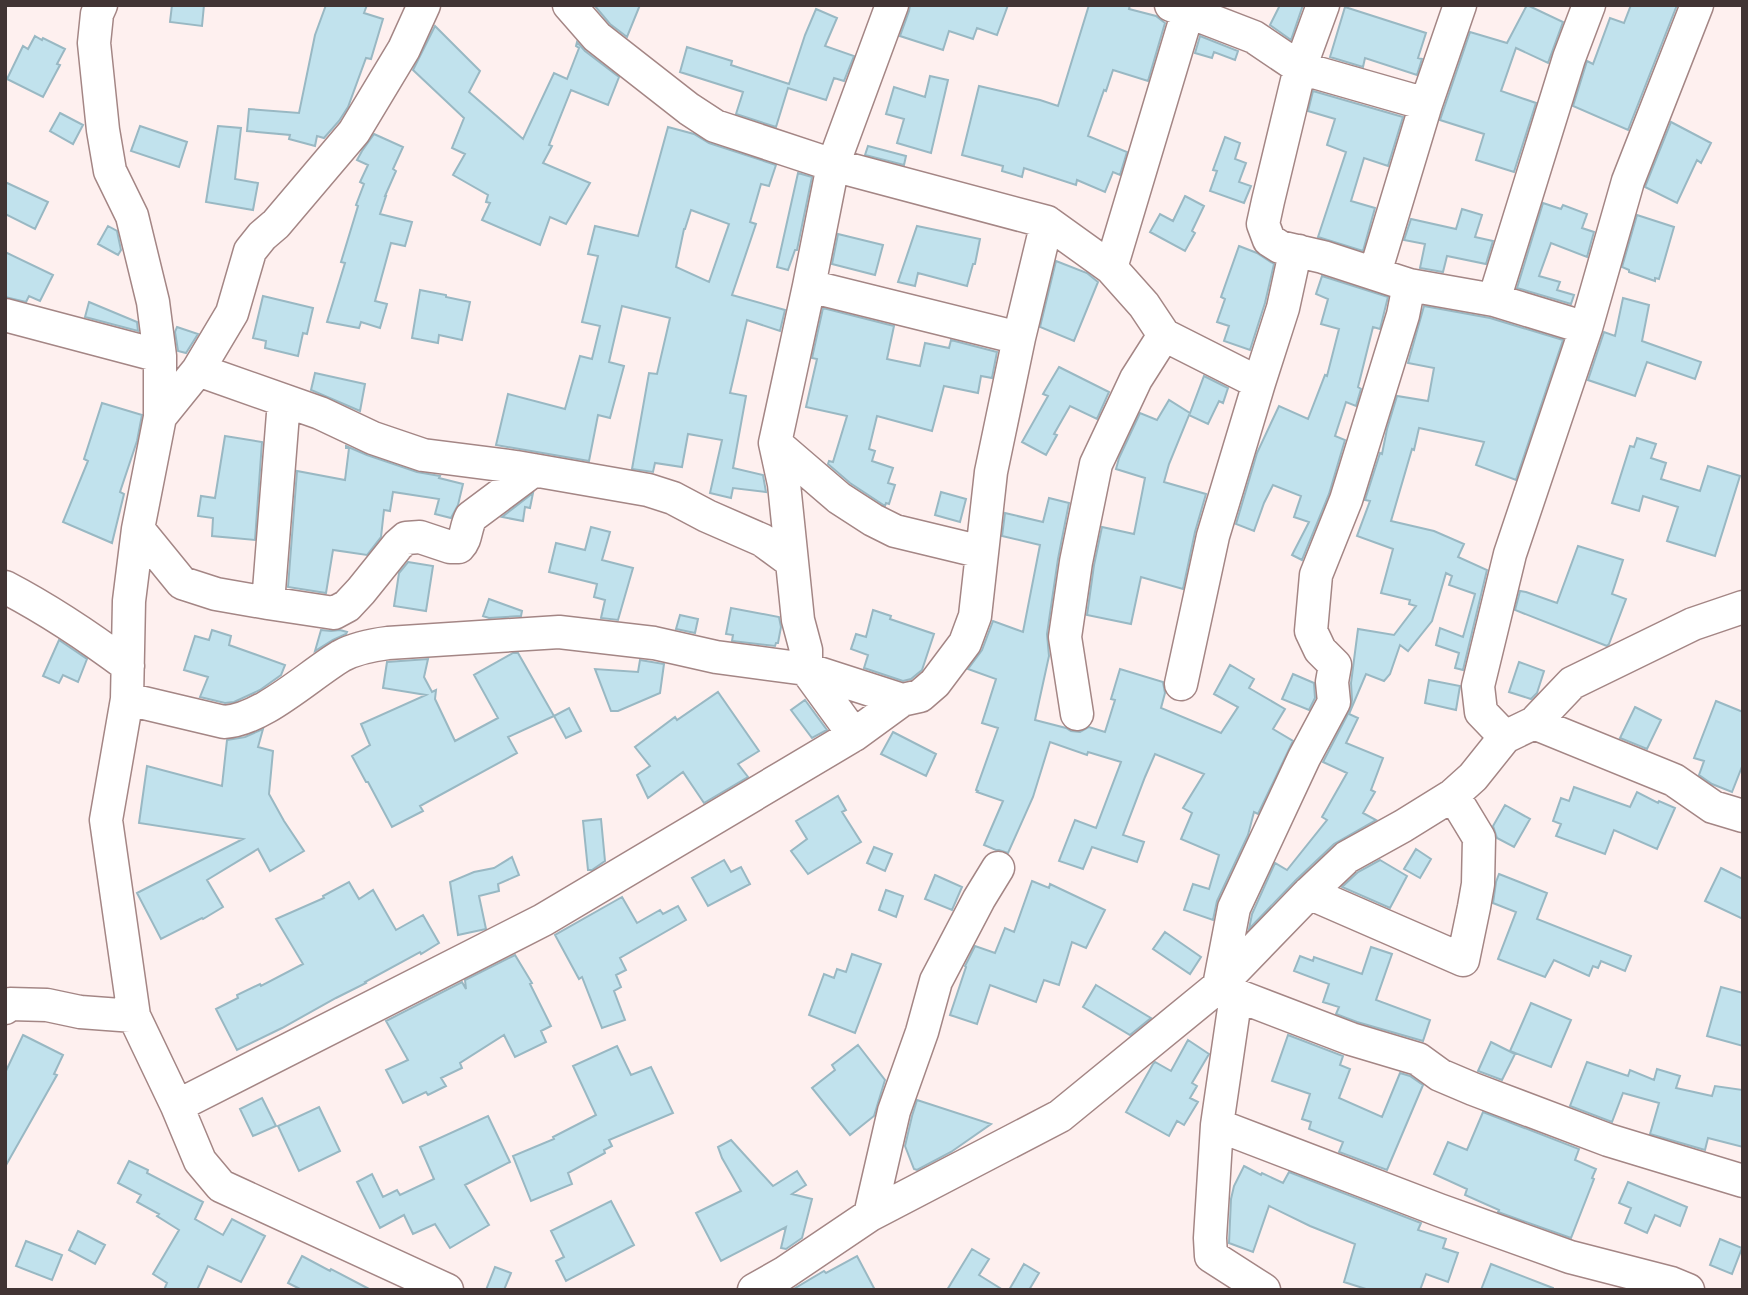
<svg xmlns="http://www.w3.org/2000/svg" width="1748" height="1295" font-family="'Roboto Condensed',sans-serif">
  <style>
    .building { fill: #c1e2ed; stroke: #99b8c3; stroke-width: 2; fill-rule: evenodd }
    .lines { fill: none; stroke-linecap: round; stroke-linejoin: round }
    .minor-casing { stroke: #a48685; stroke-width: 35 }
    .minor { stroke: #fff; stroke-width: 32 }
  </style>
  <rect width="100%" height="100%" fill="#fef0ef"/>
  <path class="building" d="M172,5H204L202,26L170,22Z
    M326,5H367L364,13L383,19L371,59L366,58L348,107L339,121L324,138L317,136L315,146L289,139L290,135L247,131L249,109L299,113L315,35Z
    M594,5H640L627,37L610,24Z
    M910,5H1008L997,35L977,28L973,39L949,31L943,50L900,36L909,11Z
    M1089,5H1130L1129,9L1156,16L1165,23L1148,81L1113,70L1106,91L1104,90L1088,136L1127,152L1120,175L1113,172L1105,192L1077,180L1076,185L1024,168L1022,177L1002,171L1003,166L962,155L979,86L1040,100L1058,106Z
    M1280,5H1303L1291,40L1270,25Z
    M1527,5L1563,22L1548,63L1516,48L1501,91L1536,103L1514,172L1476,160L1484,134L1440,120L1470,32L1507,43Z
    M1631,5H1677L1628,130L1573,106L1587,61L1593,64L1610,18L1624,23Z
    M1345,7L1426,33L1418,58L1422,59L1417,75L1365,58L1363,67L1330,57Z
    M816,9L837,18L825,46L854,56L844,81L834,78L826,100L788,88L776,127L736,114L743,92L680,72L687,47L732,61L731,65L789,84L805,35Z
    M435,26L480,71L469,92L523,139L554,73L567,79L579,48L576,46L577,42L585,51L619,77L608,105L571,90L549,145L552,146L543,163L590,183L566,224L550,217L540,245L482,220L490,203L486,202L488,195L453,175L465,154L452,148L464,118L413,70Z
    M35,36L42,40L43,38L65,49L57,64L60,65L43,97L7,79L23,46L28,49Z
    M1200,36L1238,51L1235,60L1214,52L1212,58L1195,53Z
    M930,76L948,80L931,153L897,143L904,119L886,114L894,87L925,97Z
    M1313,91L1403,117L1388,166L1364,158L1351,201L1375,208L1363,251L1318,237L1346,152L1327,145L1335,119L1308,111Z
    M60,113L83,125L73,144L50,131Z
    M1671,122L1711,143L1701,163L1697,160L1677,203L1645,187Z
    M140,126L187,142L179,167L131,151Z
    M218,126L241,128L235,179L258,183L253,210L206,202Z
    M668,127L694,134L709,143L776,165L769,186L761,184L750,222L756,224L732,295L785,310L780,331L747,320L730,393L746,396L733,468L763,475L766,492L733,488L731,498L710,493L722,440L688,434L682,467L655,463L653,472L632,469L649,373L657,374L670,318L622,306L609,362L624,366L610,418L598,415L589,461L496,445L508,394L565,409L580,356L592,359L600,326L582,322L598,256L588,254L595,226L638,236ZM691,210L729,224L709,282L676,267L684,229H685Z
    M374,134L403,147L393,169L396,171L385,196H386L380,214L412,222L405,246L391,243L375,301L387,304L380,328L361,322L359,328L327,322L345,263L341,262L358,206L356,205L364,184L360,182L368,165L357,160L362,151Z
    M1225,137L1240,143L1235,159L1246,163L1239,182L1251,186L1244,203L1210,191L1217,171L1213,170Z
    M868,146L906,156L904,165L865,155Z
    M798,173L812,177L797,250H795L788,270L777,267Z
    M5,182L48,202L35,229L5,214Z
    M1185,196L1204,206L1192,231L1195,233L1185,251L1150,232L1160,214L1173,221Z
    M1543,203L1561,209L1563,205L1587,214L1582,228L1594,232L1587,257L1551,243L1539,276L1560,282L1557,290L1574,295L1571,304L1517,288Z
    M1462,209L1482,215L1475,237L1493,241L1486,264L1447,256L1443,272L1420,268L1425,244L1404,240L1411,219L1456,229Z
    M1637,215L1674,227L1659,279L1655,278V281L1629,272V270L1622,267Z
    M108,226L117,231L121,250L118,255L98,244Z
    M917,226L980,239L975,264H973L967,286L918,273L915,286L898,282Z
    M838,234L883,245L875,275L832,264Z
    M1239,246L1257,253L1274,264L1265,303L1250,350L1224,341L1229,326L1217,322L1225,299L1221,297Z
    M5,252L53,275L40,301L29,296L26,302L5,297Z
    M1056,261L1087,273L1098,282L1074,341L1040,327Z
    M1322,276L1388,297L1380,329L1373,327L1358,387L1361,389L1356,406L1346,402L1335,436L1345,440L1329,494L1302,560L1292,555L1309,522L1294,517L1301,496L1273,485L1264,503L1254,531L1236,524L1257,453L1279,406L1308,419L1325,375L1327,376L1339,329L1321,324L1328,299L1316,294Z
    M420,290L446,295V297L470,302L462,340L439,335L438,343L412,338Z
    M263,296L313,308L307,334L303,333L298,356L265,348L266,341L253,338Z
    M1623,298L1649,305L1642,341L1701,362L1695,379L1647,362L1635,396L1588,380L1604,332L1615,336Z
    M89,302L137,322L138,331L85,317Z
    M1424,306L1490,318L1563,340L1516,480L1476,465L1484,442L1419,428L1414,450L1412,449L1391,521L1434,531L1464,544L1458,557L1487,570L1463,670L1455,668L1459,653L1436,645L1440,628L1463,637L1475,594L1449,585L1452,576L1446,573L1432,621L1408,651L1400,645L1390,674L1384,681L1366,674L1349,714L1358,718L1346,743L1383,758L1371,790L1375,792L1363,813L1376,820L1334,844L1296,880L1249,929L1252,914L1275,863L1287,870L1327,820L1322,817L1347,773L1323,762L1350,710L1352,700L1351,683L1358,629L1394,635L1416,606L1409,604L1410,600L1381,593L1393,549L1357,536L1370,501L1365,500L1380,453L1382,454L1387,429L1397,396L1428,401L1434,368L1408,363Z
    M823,308L894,326L887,359L920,366L925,343L949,348L951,340L997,352L992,378L981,376L978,393L944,386L932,431L877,416L869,449L875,451L872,461L893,468L888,483L895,485L889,504L886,503L885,506L850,483L828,464L829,461L833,462L847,416L806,407L817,359L812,358Z
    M177,327L198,334L186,353L178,351L175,332Z
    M1059,367L1109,392L1097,419L1070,406L1054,434L1057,435L1046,455L1022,442L1048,396L1043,394Z
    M315,373L365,384L360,411L311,390Z
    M1204,376L1228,388L1223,403L1219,401L1208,424L1189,415L1169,464L1164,482L1206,494L1195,532L1183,589L1141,577L1131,624L1087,615L1094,565L1102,527L1134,534L1145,478L1116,469L1119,458L1140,413L1157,420L1169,400L1190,413Z
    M102,403L142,415L137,441L120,492L124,494L112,543L63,522L88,461L84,459Z
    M225,436L262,442L255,540L212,536L213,518L198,516L201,496L215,498Z
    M1637,438L1656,444L1651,458L1666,463L1661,479L1700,491L1708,466L1740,476L1715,556L1667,541L1678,507L1643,496L1639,511L1612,503L1630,446L1634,447Z
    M346,446L367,455L417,472L440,476L439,478L463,484L458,505L451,518L435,514L439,499L393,492L390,511L384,510L381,537L367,555L333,550L326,593L288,587L297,471L345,480L349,448H346Z
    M941,492L966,499L960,522L935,515Z
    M533,493L530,508L525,507L523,521L502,517Z
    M1049,498L1069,503L1058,559L1047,634L1049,656L1035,720L1066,728L1071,731L1080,732L1089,727L1105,732L1115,700L1111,699L1120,669L1163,682L1165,693L1161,708L1221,733L1238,707L1214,694L1230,665L1254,679L1249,688L1285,709L1273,729L1293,741L1258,814L1254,812L1248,835L1217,901L1213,920L1184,910L1193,884L1209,889L1219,855L1181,839L1192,813L1183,808L1204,774L1155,754L1145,777L1123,835L1144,842L1137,862L1092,847L1083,869L1059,861L1075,820L1096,828L1121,762L1088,752L1087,755L1050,742L1033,797L1008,853L999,850H996L984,845L1003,801L977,792L978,791L976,790L998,728L982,723L996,679L968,669L982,650L993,621L1023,632L1040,545L1002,536L1005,513L1043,522Z
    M591,527L610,532L602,560L633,568L618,620L601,618L605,600L594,597L597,584L549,572L556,543L585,550Z
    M1578,546L1623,560L1612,594L1626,599L1609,644L1607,646L1515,610L1520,591L1526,592L1557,603Z
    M408,562L433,566L426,611L394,606L399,573Z
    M489,599L522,611L521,616L489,618L483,616Z
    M731,608L779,617L781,627L778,643H776L775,646L732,641L733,635L726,634Z
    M873,610L891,616L890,619L934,634L922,670L911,679L903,681L864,668L868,655L851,649L856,634L866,637Z
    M680,615L698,619L695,633L676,629Z
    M212,630L231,636L229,645L285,665L281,675L260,690L234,702L225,703L200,697L208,677L184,670L195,636L209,640Z
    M321,630L331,631L340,630L347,632L346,634L333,640L315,651Z
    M59,640L87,659L78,682L63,675L59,683L43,676Z
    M513,653H518L554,716L508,737L517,753L420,806L423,811L392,827L368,782H366L352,756L370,745L361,724L426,695L383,688L387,662L428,659L424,677L432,692L436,690L435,699L455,741L498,718L474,675Z
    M640,660L664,664L660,693L618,711H611L595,669L638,672Z
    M1519,662L1544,671L1537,693L1531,699L1509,692Z
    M1293,674L1314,683L1315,698L1309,710L1282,699Z
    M1429,680L1460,686L1456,710L1425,703Z
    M718,692L759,751L738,764L748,777L704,803L683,772L648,798L637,775L650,766L635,747L675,717L677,720Z
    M805,700L827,730L812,738L791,710Z
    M1716,701L1743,712V764L1732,792L1712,784L1699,775L1704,761L1694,758Z
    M1635,707L1661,720L1647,749L1620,738Z
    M569,708L581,731L566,738L554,716Z
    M263,729L258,747L273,751L269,794L284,821L304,851L270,871L258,849L207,880L223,907L203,919L202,918L161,939L137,893L243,839L139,823L147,766L222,786L227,740L245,737Z
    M893,732L936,754L926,776L881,754Z
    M1574,787L1630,807L1637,792L1658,803L1659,801L1675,808L1657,849L1614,830L1605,854L1556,836L1561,824L1553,821L1561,798L1569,801Z
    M838,796L846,810L842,812L861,842L808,874L791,851L807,839L796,821Z
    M1505,805L1530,819L1514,847L1497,838L1493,826Z
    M601,819L605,861L592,870H588L583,821Z
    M874,847L892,854L885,871L867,863Z
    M1416,849L1431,859L1420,878L1404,869Z
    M512,857L519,875L498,884L499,891L479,896L486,929L458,935L450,882L474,872L494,868Z
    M724,860L731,872L741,867L750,884L708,906L692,878Z
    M1380,860L1407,876L1390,908L1342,887L1358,872Z
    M1721,868L1743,879V919L1705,901Z
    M1499,874L1547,893L1537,919L1631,956L1625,971L1601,961L1598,968L1593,966L1589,976L1554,960L1545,977L1498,959L1516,912L1493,903L1496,882Z
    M935,875L962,887L952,910L925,899Z
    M1032,881L1049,888L1050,884L1105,910L1086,948L1072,942L1059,985L1044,980L1036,1002L990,985L977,1024L950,1015L966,967L965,966L975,946L995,953L1005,928L1014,932Z
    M349,882L359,899L373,890L396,930L423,915L439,943L421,954L420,952L365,982L366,983L336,998L282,1028L237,1050L216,1009L238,998L237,995L260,984L261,986L303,964L276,919L324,898L323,896Z
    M886,890L903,896L896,917L879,910Z
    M622,897L637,923L660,910L663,914L678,906L686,920L620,958L626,970L616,975L621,987L614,991L625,1020L602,1028L582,977L579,979L555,935Z
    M1165,932L1201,957L1190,974L1153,949Z
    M1371,947L1392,954L1376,1000L1430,1020L1423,1041L1357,1022L1336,1014L1339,1007L1323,1002L1329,984L1294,971L1300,956L1313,961L1314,957L1362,974Z
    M852,954L881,964L855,1033L809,1015L824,974L834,978L837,969L846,972Z
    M515,955L532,983L530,984L551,1026L541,1031L546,1042L515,1057L504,1035L460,1063L462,1068L441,1078L446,1086L428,1095L426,1092L403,1103L386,1070L408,1060L386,1021L462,982L466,989L465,980Z
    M1096,985L1151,1018L1130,1035L1083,1007Z
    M1721,987L1743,993V1046L1707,1036Z
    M1531,1003L1571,1020L1551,1067L1510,1051Z
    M23,1035L63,1055L54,1074L57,1075L5,1167V1073Z
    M1288,1035L1343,1056L1340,1065L1350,1069L1339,1098L1382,1117L1400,1073L1410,1076L1423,1085L1387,1170L1339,1152L1343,1142L1309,1129L1311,1122L1302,1119L1310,1094L1272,1081Z
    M1188,1040L1209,1054L1192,1083L1197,1086L1190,1098L1198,1102L1184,1125L1177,1121L1169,1136L1126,1112L1153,1064L1155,1062L1171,1071Z
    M1491,1042L1515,1054L1502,1080L1478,1071Z
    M858,1045L885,1080L874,1116L850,1135L812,1088L835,1070L832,1065Z
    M617,1046L631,1075L651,1067L673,1113L609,1140L612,1146L604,1150L605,1153L568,1173L572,1184L531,1201L513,1156L554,1139L553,1137L596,1115L573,1066Z
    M1587,1062L1628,1076L1630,1070L1654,1080L1657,1069L1680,1076L1676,1088L1712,1096L1715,1086L1743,1090V1147L1708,1138L1705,1150L1650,1134L1659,1103L1623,1093L1612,1122L1570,1106Z
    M262,1098L276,1126L253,1136L240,1109Z
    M917,1100L991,1124L951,1152L917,1170L914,1169L905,1146L912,1116Z
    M319,1107L340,1151L299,1171L278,1126Z
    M1483,1112L1579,1149L1575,1160L1596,1169L1592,1178L1594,1179L1571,1238L1498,1212L1499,1210L1465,1195L1467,1189L1434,1174L1448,1142L1467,1150Z
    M488,1116L510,1162L465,1185L489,1225L450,1248L435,1224L413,1234L404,1215L380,1228L357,1182L372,1174L383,1197L397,1190L400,1195L434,1179L420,1147Z
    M731,1140L773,1186L797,1171L806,1185L792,1194L812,1199L802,1238L786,1249L781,1248L786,1227L721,1261L696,1213L741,1191L722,1158L718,1147Z
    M129,1161L148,1170L147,1173L203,1202L195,1219L223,1235L232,1219L265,1236L241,1282L208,1266L197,1290H164L167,1283L153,1274L179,1230L157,1216L159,1214L137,1202L141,1195L118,1183Z
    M1244,1166L1261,1175L1262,1173L1283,1183L1289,1172L1421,1223L1418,1230L1446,1239L1443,1248L1458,1253L1448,1282L1426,1274L1420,1290H1369L1344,1282L1355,1244L1310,1226L1269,1206L1253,1252L1229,1243L1231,1199L1234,1186Z
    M1628,1182L1687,1207L1680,1226L1655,1215L1647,1233L1625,1223L1631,1208L1619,1203Z
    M611,1201L634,1245L566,1281L556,1261L564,1257L551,1231Z
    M78,1231L105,1245L95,1264L69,1250Z
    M1720,1239L1742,1248L1732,1274L1710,1265Z
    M26,1241L62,1255L52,1280L16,1266Z
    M972,1249L989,1259L979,1275L1003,1290H947Z
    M302,1256L330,1271L331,1269L371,1290H302L288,1283Z
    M857,1256L875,1290H792L824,1271L826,1273Z
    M1024,1264L1039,1273L1029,1290H1009Z
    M1491,1264L1553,1288V1290H1481Z
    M495,1267L511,1273L504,1290H486Z"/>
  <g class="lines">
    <defs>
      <path id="minor" d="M101,5L97,14L94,43L103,130L110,171L132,216L153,302L160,356V417L138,529L129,601L127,699L106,820L134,1016L177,1106L200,1161L221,1186L447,1290
        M569,5L597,37L689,109L715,126L833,165L1047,222L1111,268L1144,305L1164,335L1259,383
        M1171,5L1254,37L1300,68L1426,104
        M1323,5L1300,68L1268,201L1263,224L1269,240L1280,247L1323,257L1409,285L1494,300L1586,328
        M1111,268L1188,11
        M1375,273L1426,104L1460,5
        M809,286L1019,338
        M1494,300L1569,58L1589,5
        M5,315L160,356
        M198,370L320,413L373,438L423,455L516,467L648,490L673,498L707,516L762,540L792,562
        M160,417L198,370L232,313L250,251L262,236L276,224L354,132L404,49L424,5
        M775,443L839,498L873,520L895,531L982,552
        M138,529L182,583L216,594L268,603L334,613L347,606L361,591L398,545L406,538L420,537L450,547H459C467,539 465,528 471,517L534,470
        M5,587C49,610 88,636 128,666
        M268,603L284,401
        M1181,684L1213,536L1259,383L1283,308L1293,262L1299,251
        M127,699L224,722C262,720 308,676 341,656C356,648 372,645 388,643L559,632L654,643L716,657L806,669L902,700L920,696L935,683L965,643L975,616L991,472L1019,338L1047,222
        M1077,714L1065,637L1076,562L1096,464L1136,379L1164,335
        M1534,723L1674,780L1713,807L1743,816
        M854,735L806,669V650L798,620L784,484L775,443L809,286L833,165L892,5
        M1505,737L1481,712L1478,686L1510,554L1586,328L1628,181L1697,5
        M1309,893L1463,960L1474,907L1478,884L1479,838L1453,795
        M1219,986L1234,908L1304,758L1334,702L1332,682L1335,665L1320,650L1311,631L1316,575L1346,500L1403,315L1409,285
        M1219,986L1236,995L1351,1039L1418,1059L1440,1075L1473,1089L1608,1140L1743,1181
        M1236,995L1217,1125L1210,1238L1211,1256L1264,1290
        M5,1008L10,1004L47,1005L80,1012L134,1016
        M177,1106L543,920L854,735L902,700
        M1217,1125L1439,1210L1570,1257L1671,1283L1688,1290
        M870,1215L894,1111L922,1032L936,981L979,899L998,868
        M754,1290L784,1273L870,1215L1060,1116L1219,986L1309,893L1347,857L1403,826L1453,795L1473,777L1505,737L1534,723L1572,683L1693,624L1743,607"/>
    </defs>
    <use href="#minor" class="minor-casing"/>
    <use href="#minor" class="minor"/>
  </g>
  <rect width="1748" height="1295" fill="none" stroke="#413434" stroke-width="14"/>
</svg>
